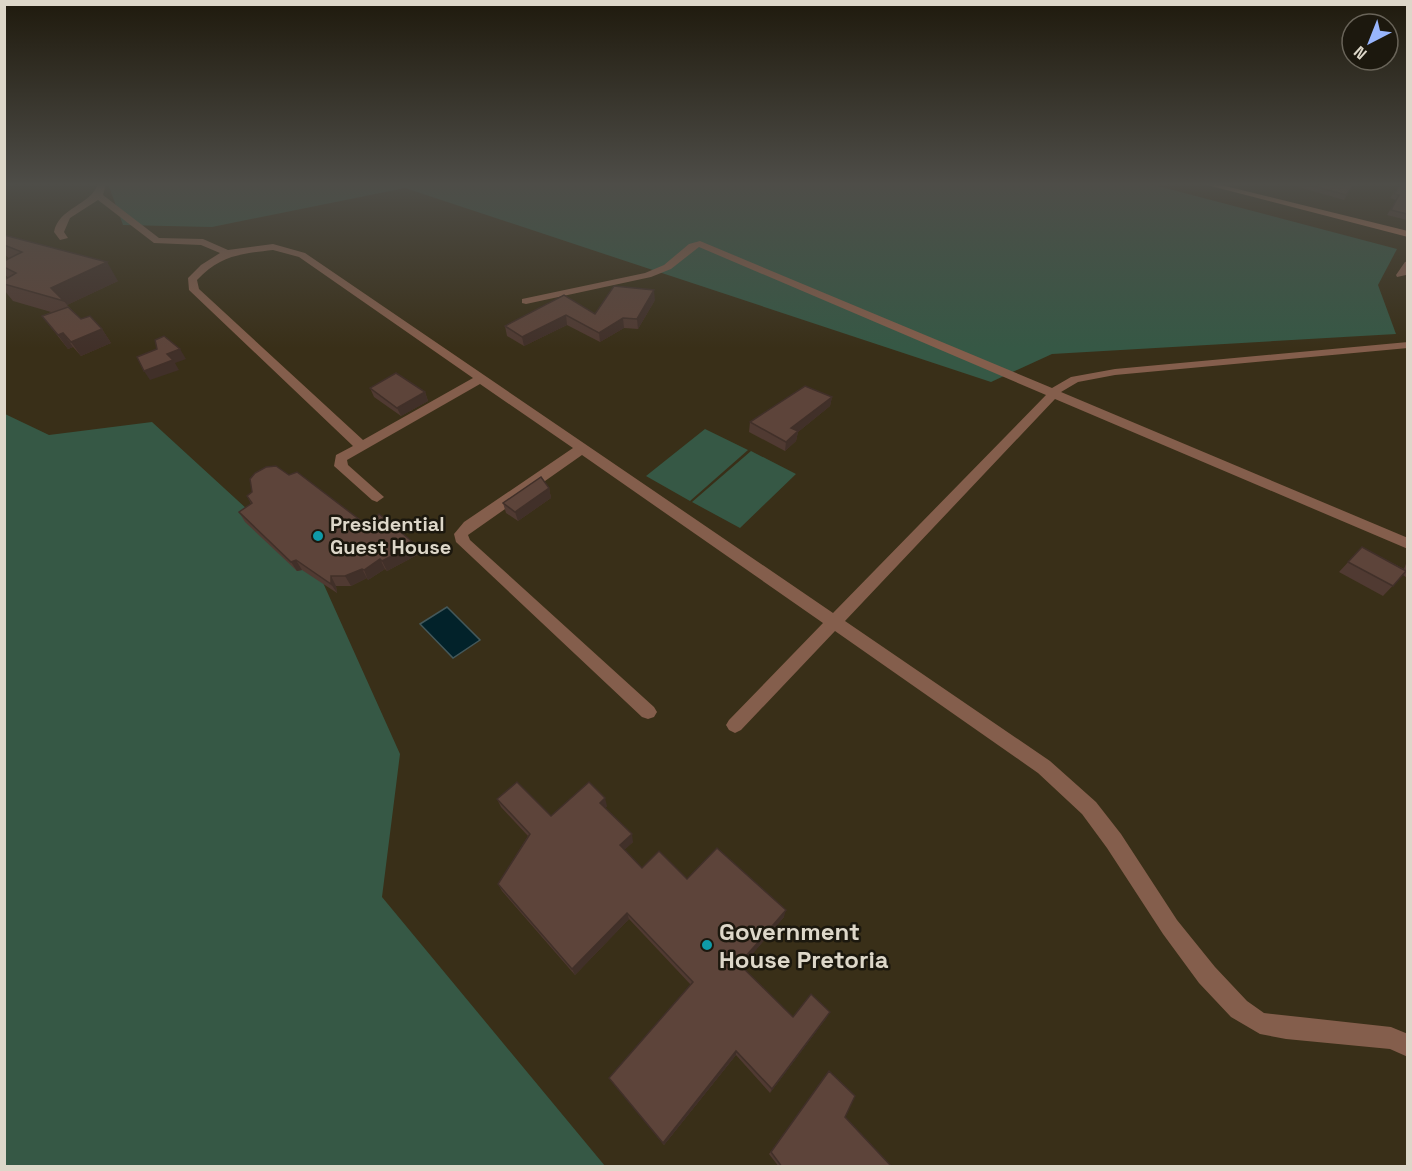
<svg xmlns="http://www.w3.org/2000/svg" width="1412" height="1171" font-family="'Space Grotesk',sans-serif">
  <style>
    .green { fill: #365845 }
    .water { fill: #02222a; stroke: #44585a; stroke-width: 1.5 }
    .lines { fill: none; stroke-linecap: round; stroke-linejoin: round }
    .minor { fill: #845e4c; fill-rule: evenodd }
    .secondary { fill: #b2765a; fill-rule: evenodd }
    .wall { fill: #503a32 }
    .shaded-wall { fill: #413029 }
    .building { fill: #5d443a; stroke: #413029; stroke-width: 1.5 }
    .culture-dot { fill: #0f9aa8; stroke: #1c180e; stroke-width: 2 }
    .labels { text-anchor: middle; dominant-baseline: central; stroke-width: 5; stroke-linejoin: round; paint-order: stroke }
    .poi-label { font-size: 20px; font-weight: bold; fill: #ddd7c9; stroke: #1c180e; text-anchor: start }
    .near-poi-label { font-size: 24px; font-weight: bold; fill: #ddd7c9; stroke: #1c180e; text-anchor: start }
  </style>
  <rect width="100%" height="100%" fill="#392f18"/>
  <path class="green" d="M108,184H1150L1397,249L1378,285L1396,334L1052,354L991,382L405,188L212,227L123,225Z
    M5,414L49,435L152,422L320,576L400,754L382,897L605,1166H5Z
    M705,429L748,450L690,501L646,476Z
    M751,451L796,474L740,528L692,502Z"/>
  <path class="water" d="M447,607L480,640L453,658L420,624Z"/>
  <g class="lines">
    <path class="minor" d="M98,184H106L103,195L159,238L203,239L228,250L273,244L305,253L833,613L1046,395L699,247L671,269L651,277L526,304L522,303V299L645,273L664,265L689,244L700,241L1052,388L1071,377L1115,369L1408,342V348L1115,375L1078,382L1061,392L1408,538V549L1055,399L845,621L1050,761L1096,802L1121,834L1177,920L1215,967L1247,1001L1264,1013L1391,1027L1408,1034V1057L1390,1049L1286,1039L1260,1034L1231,1017L1199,983L1163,934L1107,848L1082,814L1038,773L835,631L741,730L735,733L729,730L726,725L729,720L823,623L582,455L468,535L470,540L654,707L657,712L654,717L648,719L642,717L456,542L454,534L464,522L573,448L480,384L347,460L348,465L384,497L377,502L372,500L334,466L336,455L353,446L189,290L188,278L201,265L220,253L201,245L154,243L98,200L70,218L64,232L68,238L60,240L54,232C59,207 90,206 98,184ZM273,250L299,257L473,378L363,440L199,289L197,280C221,255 240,254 273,250Z
      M1408,261L1406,275L1397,277L1396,275L1405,262Z"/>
    <path class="secondary" d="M1203,184H1217L1408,231V237Z"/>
  </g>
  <path class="wall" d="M1288,184H1357L1356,186L1353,185L1344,200Z
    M1394,184H1407V220L1387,215L1396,200L1390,198L1399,185Z
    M4,235L118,281L67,305L81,319L102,329L111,343L81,356L73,347L68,349L42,316L51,312L13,301L4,290V284L8,278L4,273V261L9,259L4,253Z
    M564,295L595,314L655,300L638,329L624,328L600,342L567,325L524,346L507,336L505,326Z
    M370,388L425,392L428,401L401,416L374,397Z
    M832,397L830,406L798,432L796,441L785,451L749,432L750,422Z
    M289,475L368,526L419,554L387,571L385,569L368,580L367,578L351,586H336L337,593L302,570L297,571L245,522L239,512L251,504L247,496Z
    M549,488L551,498L518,521L506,513L503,503Z
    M1362,547L1404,569L1407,561V578L1403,575L1383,596L1339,572Z
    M497,799L551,816L607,806L605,808L633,842L624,850L642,868L687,879L784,917L741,967L793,1017H827L770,1093L736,1055L664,1145L609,1078L691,985L629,919L575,975L502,891L498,884L528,836L501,807Z
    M829,1071L845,1117L892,1167H779L769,1154Z"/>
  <path class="shaded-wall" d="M107,262L118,281L67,305L64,301L51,288Z
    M654,290L655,300L638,329L637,319Z
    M566,315L567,325L524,346L522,337Z
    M623,318L624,328L600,342L599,333Z
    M102,329L111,343L81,356L71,342Z
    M63,333L73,347L68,349L58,335Z
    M180,349L186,359L175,363L179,370L150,380L144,371L167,354Z
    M425,392L428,401L401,416L397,408Z
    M832,397L830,406L798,432L796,441L785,451L786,442L791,428Z
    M549,488L551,498L518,521L515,512Z
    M415,544L419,554L387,571L382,561Z
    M380,559L385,569L368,580L364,570Z
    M296,560L302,570L297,571L291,562Z
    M362,569L367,578L351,586L345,576Z
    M331,576L336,586L337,593L331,584Z
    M605,798L607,806L602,811L600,803Z
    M632,834L633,842L621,853L620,845Z
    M786,910L784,917L739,970V964Z
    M627,913L629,919L575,975L572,969Z
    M830,1012L827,1017L770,1093L772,1089Z
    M736,1051V1055L664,1145L663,1143Z"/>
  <path class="building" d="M1306,184H1354L1346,195Z
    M1400,184H1407V214L1391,210L1399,195L1394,194Z
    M4,235L107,262L51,288L64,301L4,284V280L16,273L4,267V261L22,252L4,245Z
    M614,286L654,290L637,319L623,318L599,333L566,315L522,337L505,326L564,295L595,314Z
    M68,307L81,319L90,316L102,329L71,342L63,333L58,335L42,316Z
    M164,336L180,349L167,354L173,360L144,371L137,357L157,349L155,340Z
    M396,373L425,392L397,408L370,388Z
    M805,386L832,397L791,428L798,431L786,442L750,422Z
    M276,466L289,475L297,472L368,526L379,514L415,544L382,561L380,559L364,570L362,569L345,576H331V584L296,560L291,562L239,512L252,503L247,496L252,492L250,479L255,473L266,467Z
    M541,477L549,488L515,512L503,503Z
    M1362,547L1406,571L1393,586L1348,562Z
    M517,782L551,816L589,782L605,798L600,803L632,834L620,845L642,868L659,851L687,879L717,848L786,910L739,964L793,1017L811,994L830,1012L772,1089L736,1051L663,1143L609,1078L693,982L627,913L572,969L498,884L530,834L497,799Z
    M829,1071L855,1096L845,1117L892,1167H782L771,1152Z"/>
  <linearGradient id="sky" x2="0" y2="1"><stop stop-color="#1f1a0d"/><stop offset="0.53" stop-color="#4e4d48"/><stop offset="1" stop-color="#4e4d48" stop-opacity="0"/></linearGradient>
  <rect width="1412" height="348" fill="url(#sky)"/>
  <g class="culture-dot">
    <circle cx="318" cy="536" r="6"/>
    <circle cx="707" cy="945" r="6"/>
  </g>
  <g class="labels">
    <g class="poi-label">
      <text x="330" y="524">Presidential<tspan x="330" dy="23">Guest House</tspan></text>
    </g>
    <g class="near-poi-label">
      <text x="719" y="931">Government<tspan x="719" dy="28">House Pretoria</tspan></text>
    </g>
  </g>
  <rect width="1412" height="1171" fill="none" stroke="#ddd7c9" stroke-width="12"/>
  <g transform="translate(1370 42) rotate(222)"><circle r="28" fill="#1c180e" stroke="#696459" stroke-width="1.5"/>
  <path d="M0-4.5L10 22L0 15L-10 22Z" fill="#98b5fd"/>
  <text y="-9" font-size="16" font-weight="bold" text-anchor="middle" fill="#ddd7c9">N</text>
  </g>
</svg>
